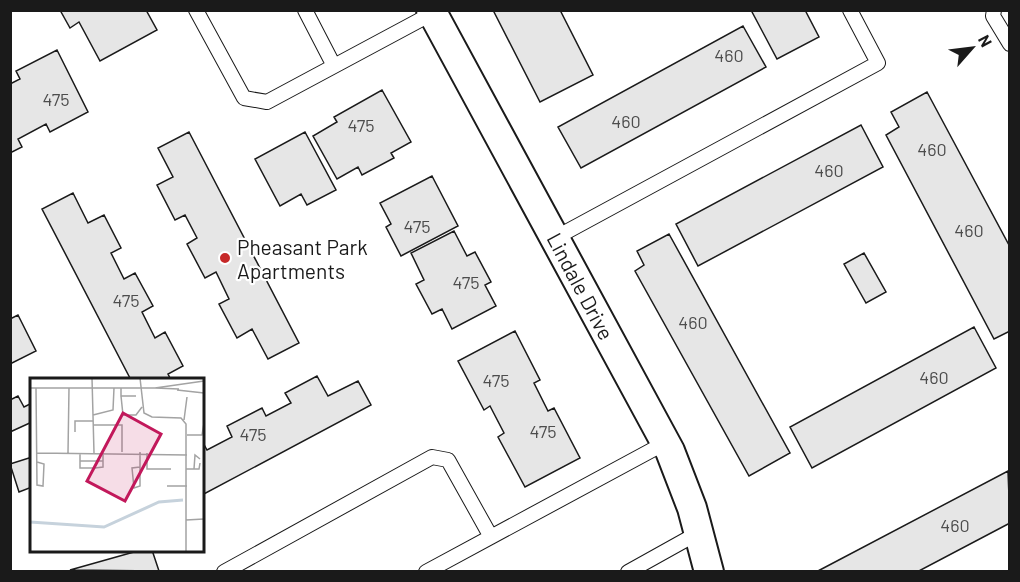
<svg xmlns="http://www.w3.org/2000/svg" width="1020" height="582" font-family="Barlow,sans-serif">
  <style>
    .building { fill: #e6e6e6; stroke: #1a1a1a; stroke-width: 1.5 }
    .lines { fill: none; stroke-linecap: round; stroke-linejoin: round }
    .lane-casing { stroke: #1a1a1a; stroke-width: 16 }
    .street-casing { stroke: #1a1a1a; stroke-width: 32 }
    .lane { stroke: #fff; stroke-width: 14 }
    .street { stroke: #fff; stroke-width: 28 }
    .poi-dot { fill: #c62828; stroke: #fff; stroke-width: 2 }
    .labels { text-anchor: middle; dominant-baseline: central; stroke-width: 4.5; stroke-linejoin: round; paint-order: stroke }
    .number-label { font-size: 18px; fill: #4d4d4d }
    .poi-label { font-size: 21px; fill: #1a1a1a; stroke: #fff; text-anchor: start }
    .street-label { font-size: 21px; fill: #1a1a1a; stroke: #fff }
    .inset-river { fill: none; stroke: #c6d2dc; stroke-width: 3 }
    .inset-road { fill: none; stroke: #a3a3a3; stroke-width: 1.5 }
    .view { fill: #c2185b; fill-opacity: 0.15; stroke: #c2185b; stroke-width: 3 }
    .inset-edge { fill: none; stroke: #1a1a1a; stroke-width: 3 }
  </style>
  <rect width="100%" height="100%" fill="#fff"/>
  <path class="building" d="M60,10H146L157,30L100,61L79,22L70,28Z
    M493,10H560L593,75L540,102Z
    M751,10H805L819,37L777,59Z
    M743,26L766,67L581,168L558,127Z
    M57,50L88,112L50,132L46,124L18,139L22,147L10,153V84L20,79L16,71Z
    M382,90L411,142L391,153L394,158L362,175L358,167L337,179L313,136L337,122L334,117Z
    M927,92L1010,247V331L994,339L886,135L899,127L891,112Z
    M861,125L883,167L698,266L676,224Z
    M189,132L299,343L268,359L252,329L237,338L219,304L229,299L216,272L205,278L187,244L197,238L185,215L175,220L157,185L173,177L158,148Z
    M305,132L336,190L307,205L301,194L280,206L255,159Z
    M432,176L458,226L401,256L386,227L391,224L380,203Z
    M73,193L88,223L104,215L121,248L111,253L124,279L135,273L153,306L142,312L155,338L165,332L183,366L168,374L171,380H131L42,209Z
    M454,231L467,256L475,252L491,282L485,285L496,306L452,329L442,309L432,314L416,284L424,280L411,253Z
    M669,234L790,453L749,476L635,271L644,265L637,251Z
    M864,253L886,292L866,303L844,264Z
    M18,315L36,351L10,364V319Z
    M974,327L996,368L812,468L790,427Z
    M515,331L540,380L534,383L548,411L554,408L580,458L525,487L498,437L504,433L490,406L484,410L458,361Z
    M317,376L328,396L358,381L371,405L202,495V441L207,450L232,437L227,426L262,408L266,416L291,403L285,393Z
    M18,396L24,407L32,403V422L10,432V400Z
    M32,457V487L19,492L10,464Z
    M1008,471L1010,523L917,572H816Z
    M141,550H152L159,571L70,570Z"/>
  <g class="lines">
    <defs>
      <path id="lane" d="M196,10L244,98L267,102L433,13
        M305,10L334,66
        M994,10L993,16L1010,44
        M555,238L878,63L850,10
        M224,572L432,457L448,460L491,537
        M426,572L665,443
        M628,572L698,533"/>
      <path id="street" d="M431,10L670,451L692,508L709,572"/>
    </defs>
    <use href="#lane" class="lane-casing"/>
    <use href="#street" class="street-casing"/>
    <use href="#lane" class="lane"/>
    <use href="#street" class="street"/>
  </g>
  <circle class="poi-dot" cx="225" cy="258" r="6"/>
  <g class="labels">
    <g class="number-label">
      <text x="729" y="55">460</text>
      <text x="56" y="99">475</text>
      <text x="626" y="121">460</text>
      <text x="361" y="125">475</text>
      <text x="932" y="149">460</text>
      <text x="829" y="170">460</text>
      <text x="417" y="226">475</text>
      <text x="969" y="230">460</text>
      <text x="466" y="282">475</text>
      <text x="126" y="300">475</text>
      <text x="693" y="322">460</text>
      <text x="934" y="377">460</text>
      <text x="496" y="380">475</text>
      <text x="543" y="431">475</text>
      <text x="253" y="434">475</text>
      <text x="955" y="525">460</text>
    </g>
    <g class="poi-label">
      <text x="237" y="246">Pheasant Park<tspan x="237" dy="24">Apartments</tspan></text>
    </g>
    <g class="street-label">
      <text transform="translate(581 286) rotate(62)">Lindale Drive</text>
    </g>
  </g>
  <g transform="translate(30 378)">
    <rect width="174" height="174" fill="#fff"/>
    <path class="inset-river" d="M0,144L74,149L129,124L153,122"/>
    <path class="inset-road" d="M62,0L64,75M110,0L114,35L122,39L151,40L156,46V174M0,10H125L174,3M6,10L7,107L13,108L14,86L7,84M91,10V18H106M125,10L149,11M147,12L174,15M91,18L93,37H106L112,29M63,37L83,32L84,10M154,42L157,19M63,47H92V74M45,54V43H63M157,57H172L174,45M110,74V108L104,110L102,90L110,89M7,75L157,77M38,75L39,10M50,75V90H65L73,89V75M117,75V91H141M50,83H73M156,91H169L170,85M164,91L165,77L170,81M137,108H157M156,142L174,141"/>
    <path class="view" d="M93,35L131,56L95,123L57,103Z"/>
    <rect width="174" height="174" class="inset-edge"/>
  </g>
  <rect width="1020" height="582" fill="none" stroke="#1a1a1a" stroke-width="24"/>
  <g transform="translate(972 48) rotate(62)" stroke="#ffffff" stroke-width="4.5" paint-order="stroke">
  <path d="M0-4.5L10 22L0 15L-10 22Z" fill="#1a1a1a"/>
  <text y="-9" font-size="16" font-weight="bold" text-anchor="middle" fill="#1a1a1a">N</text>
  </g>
</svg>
